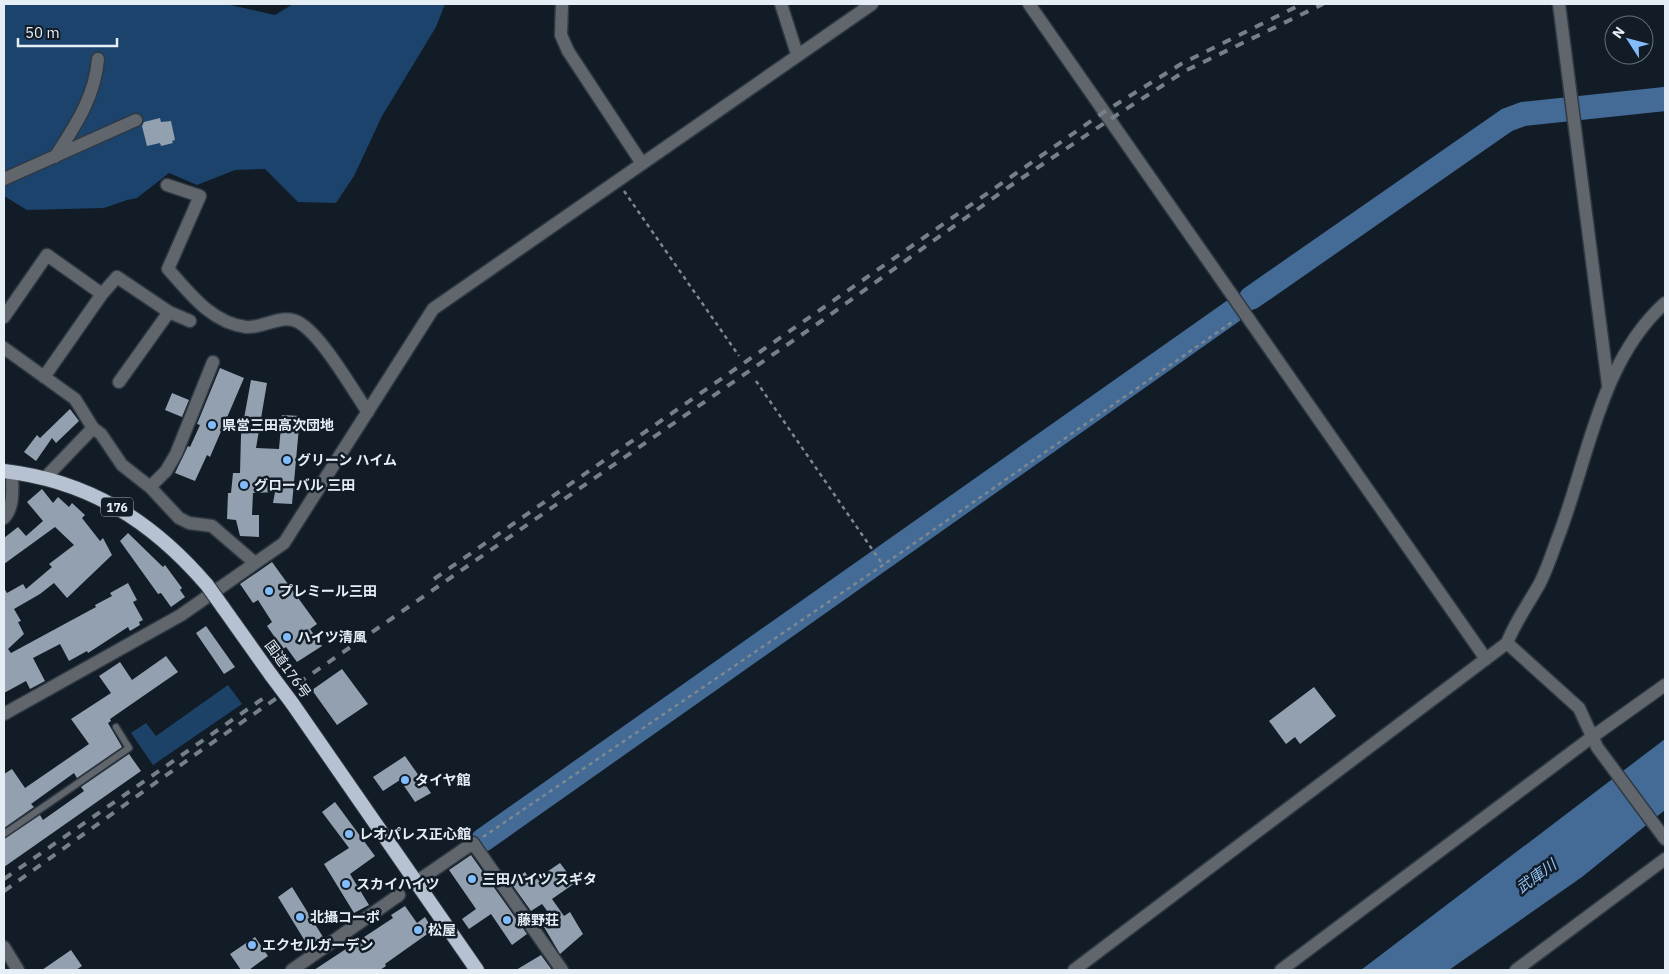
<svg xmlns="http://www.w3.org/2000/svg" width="1669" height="974" font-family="'IBM Plex Sans','Noto Sans JP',sans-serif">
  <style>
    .green { fill: #1d4268 }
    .forest { fill: #1c436b }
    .water { fill: #446b96 }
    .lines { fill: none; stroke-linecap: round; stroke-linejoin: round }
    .river { stroke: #446b96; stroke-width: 24 }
    .building { fill: #92a0af }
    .service-casing { stroke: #2f3944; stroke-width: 9 }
    .minor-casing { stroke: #2f3944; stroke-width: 15 }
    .tertiary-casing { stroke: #2f3944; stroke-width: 15 }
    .trunk-casing { stroke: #2f3944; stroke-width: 16 }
    .path { stroke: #7e8891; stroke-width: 2.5; stroke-dasharray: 4 4; stroke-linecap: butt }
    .service { stroke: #60666c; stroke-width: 6 }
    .minor { stroke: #60666c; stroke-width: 12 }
    .tertiary { stroke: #60666c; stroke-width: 12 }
    .trunk { stroke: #b6c2d2; stroke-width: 14 }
    .rail { stroke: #768089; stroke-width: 4; stroke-dasharray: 9 9; stroke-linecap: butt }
    .trunk-bridge-casing { stroke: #2f3944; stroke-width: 16; stroke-linecap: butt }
    .trunk-bridge { stroke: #b6c2d2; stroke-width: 14 }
    .poi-dot { fill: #82bcfa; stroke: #111c27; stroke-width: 2 }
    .labels { text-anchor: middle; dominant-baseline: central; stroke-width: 5; stroke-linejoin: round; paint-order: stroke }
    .shield { fill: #111c27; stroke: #a5aeb7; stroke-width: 1 }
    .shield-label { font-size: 12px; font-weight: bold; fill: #e5edf5 }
    .poi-label { font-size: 14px; font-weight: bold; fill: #e5edf5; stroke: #111c27; text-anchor: start }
    .street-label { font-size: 14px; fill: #e5edf5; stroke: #111c27 }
    .water-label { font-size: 15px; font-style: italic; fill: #96c5f9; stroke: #111c27 }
  </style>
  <rect width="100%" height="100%" fill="#111c27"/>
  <path class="green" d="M228,685L242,704L153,765L131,733L146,723L156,736Z"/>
  <path class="forest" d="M4,4H226L275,15L293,4H445L436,27L382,116L354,176L336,203L298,202L265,169L235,170L197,185L169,173L137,198L127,200L104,208L27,210L4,196Z"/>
  <path class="water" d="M1665,739V810L1582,877L1449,970H1361Z"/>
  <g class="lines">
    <path class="river" d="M1251,298L1507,120L1523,114L1665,99
      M483,840L1233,311"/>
  </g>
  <path class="building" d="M160,118L161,122L171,121L175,140L172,141L173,143L161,146L160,143L147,146L142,126L144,122Z
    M220,368L244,378L210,457L207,455L195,481L175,473L188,446L190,447L200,425L197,424Z
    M251,380L267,383L256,448L279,449L282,415L300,416L292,504L273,503L275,492L253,493L252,515H259V537L240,536L236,520L227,519L228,493H231L233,473H240L241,435Z
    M172,393L189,400L182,417L165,410Z
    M70,409L79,421L56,443L52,438L36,461L24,452L37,435L40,438Z
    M42,489L53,503L58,497L69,507L72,503L85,515L82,518L100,541L103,538L112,555L67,598L54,583L40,594L14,609L21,621L18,622L24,634L8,649L11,653L96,607L95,605L112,596L110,593L128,583L137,600L133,602L143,620L139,622L140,625L130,631L128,627L88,653L87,651L69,661L60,644L33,658L45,681L30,689L26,681L4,693V588L7,593L23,584L26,589L52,567L49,564L74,545L55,527L4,564V538L18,527L26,536L43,521L27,502Z
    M128,533L163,567L165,565L182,588L180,590L185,597L171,607L161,593L158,594L120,541Z
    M272,562L317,624L310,629L322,646L297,662L286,647L283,649L267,626L272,622L258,600L253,603L240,584Z
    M206,626L235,667L224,674L196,633Z
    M166,656L178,672L110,719L111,721L108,723L122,747L77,778L74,773L31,804L34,807L4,828V774L12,769L25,788L89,744L71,719L111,693L99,676L120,662L132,680Z
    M342,669L368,704L337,725L312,690Z
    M1314,687L1336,716L1300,744L1295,737L1286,744L1269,721Z
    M129,754L141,771L4,867V839L40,815L43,820L84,791L81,787Z
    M405,756L431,793L415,802L400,780L383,791L373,777Z
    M335,802L375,856L350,874L369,905L354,913L324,864L349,848L322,812Z
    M471,855L527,934L512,945L491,914L469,929L462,919L476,909L449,870Z
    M560,863L575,883L552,899L564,916L570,912L583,934L560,954L544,927L554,920L542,904L531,911L511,883L525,872L532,882Z
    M292,887L323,937L308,946L278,897Z
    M405,906L417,923L425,917L433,930L385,964L386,966L380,970H314L393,918L391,915Z
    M255,937L268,956L249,970H241L230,954Z
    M71,950L82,966L76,970H42Z
    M541,955L552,970H516Z"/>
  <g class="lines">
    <defs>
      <path id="service" d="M4,834L129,748L116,727"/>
      <path id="minor" d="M562,4L561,35L568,51L641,162
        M781,4L797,54
        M1559,4L1608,385
        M55,157C75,126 95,97 98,59
        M4,179L136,120
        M167,185L200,196L168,269C189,292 211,323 246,327C262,329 282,313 298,322C321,334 352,389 368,412
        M4,317L47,255L102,294L117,277L169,312L190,321
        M4,348L75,399L93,428L46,477
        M44,377L102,294
        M119,382L169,312
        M93,428L101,434L122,465L150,487L179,518L189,523L212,526L255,563
        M150,487L166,471L176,454L213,362
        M4,518C15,506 12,487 12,472
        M1507,643C1515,622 1529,603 1540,583C1547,569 1552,554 1557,540C1588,462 1599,362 1665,303
        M4,714L181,615L284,543L433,309L872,4
        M422,878L473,843L562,970
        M4,947L18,970
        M292,970L399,895
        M1074,970L1507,643L1579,708L1597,747L1665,839
        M1281,970L1592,737L1665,685
        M1516,970L1665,859"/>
      <path id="tertiary" d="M1029,4L1486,659"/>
      <path id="trunk" d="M4,471C89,481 152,521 207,585
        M222,606L271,675
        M292,703L477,970"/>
    </defs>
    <use href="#service" class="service-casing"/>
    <use href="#minor" class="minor-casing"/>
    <use href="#tertiary" class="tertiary-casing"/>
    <use href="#trunk" class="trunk-casing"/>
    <path class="path" d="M624,191L739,356
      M756,381L883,565
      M483,837L883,565L1235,320"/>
    <use href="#service" class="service"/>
    <use href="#minor" class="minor"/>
    <use href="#tertiary" class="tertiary"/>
    <use href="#trunk" class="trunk"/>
    <path class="rail" d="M434,579L1104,112L1181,64L1302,4
      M4,879L268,695
      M4,891L196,754L820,322L1010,186L1109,120L1185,71L1323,4"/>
    <defs>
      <path id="trunk-bridge" d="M207,585L222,606
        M271,675L292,703"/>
    </defs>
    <use href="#trunk-bridge" class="trunk-bridge-casing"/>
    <use href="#trunk-bridge" class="trunk-bridge"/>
  </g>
  <g class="poi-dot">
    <circle cx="212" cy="425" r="5"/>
    <circle cx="287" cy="460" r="5"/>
    <circle cx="244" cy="485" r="5"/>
    <circle cx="269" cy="591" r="5"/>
    <circle cx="287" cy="637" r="5"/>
    <circle cx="405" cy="780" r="5"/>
    <circle cx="349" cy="834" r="5"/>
    <circle cx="472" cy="879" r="5"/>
    <circle cx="346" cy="884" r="5"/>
    <circle cx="300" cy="917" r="5"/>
    <circle cx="507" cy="920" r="5"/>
    <circle cx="418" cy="930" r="5"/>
    <circle cx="252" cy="945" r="5"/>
  </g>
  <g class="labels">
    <rect class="shield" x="101" y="497.5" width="32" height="19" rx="4"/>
    <g class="shield-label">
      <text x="117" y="507">176</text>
    </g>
    <g class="poi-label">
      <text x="222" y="425">県営三田高次団地</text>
      <text x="297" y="460">グリーン ハイム</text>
      <text x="254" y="485">グローバル 三田</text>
      <text x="279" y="591">プレミール三田</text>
      <text x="297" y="637">ハイツ清風</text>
      <text x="415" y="780">タイヤ館</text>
      <text x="359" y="834">レオパレス正心館</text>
      <text x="482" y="879">三田ハイツ スギタ</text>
      <text x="356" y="884">スカイハイツ</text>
      <text x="310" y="917">北攝コーポ</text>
      <text x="517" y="920">藤野荘</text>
      <text x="428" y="930">松屋</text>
      <text x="262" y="945">エクセルガーデン</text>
    </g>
    <g class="street-label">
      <text transform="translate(288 669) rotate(54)">国道176号</text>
    </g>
    <g class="water-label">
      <text transform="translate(1536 876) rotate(-36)">武庫川</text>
    </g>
  </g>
  <rect width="1669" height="974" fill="none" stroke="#e5edf5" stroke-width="10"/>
  <g transform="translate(1629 40) rotate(306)"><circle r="24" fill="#111c27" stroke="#667079"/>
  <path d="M0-4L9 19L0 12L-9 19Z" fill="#82bcfa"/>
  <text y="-8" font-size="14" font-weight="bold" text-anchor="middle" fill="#e5edf5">N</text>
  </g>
  <path d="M18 38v8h99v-8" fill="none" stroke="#e5edf5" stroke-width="2.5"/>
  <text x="25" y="38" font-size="15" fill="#e5edf5" stroke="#111c27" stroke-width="4" paint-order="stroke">50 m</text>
</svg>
